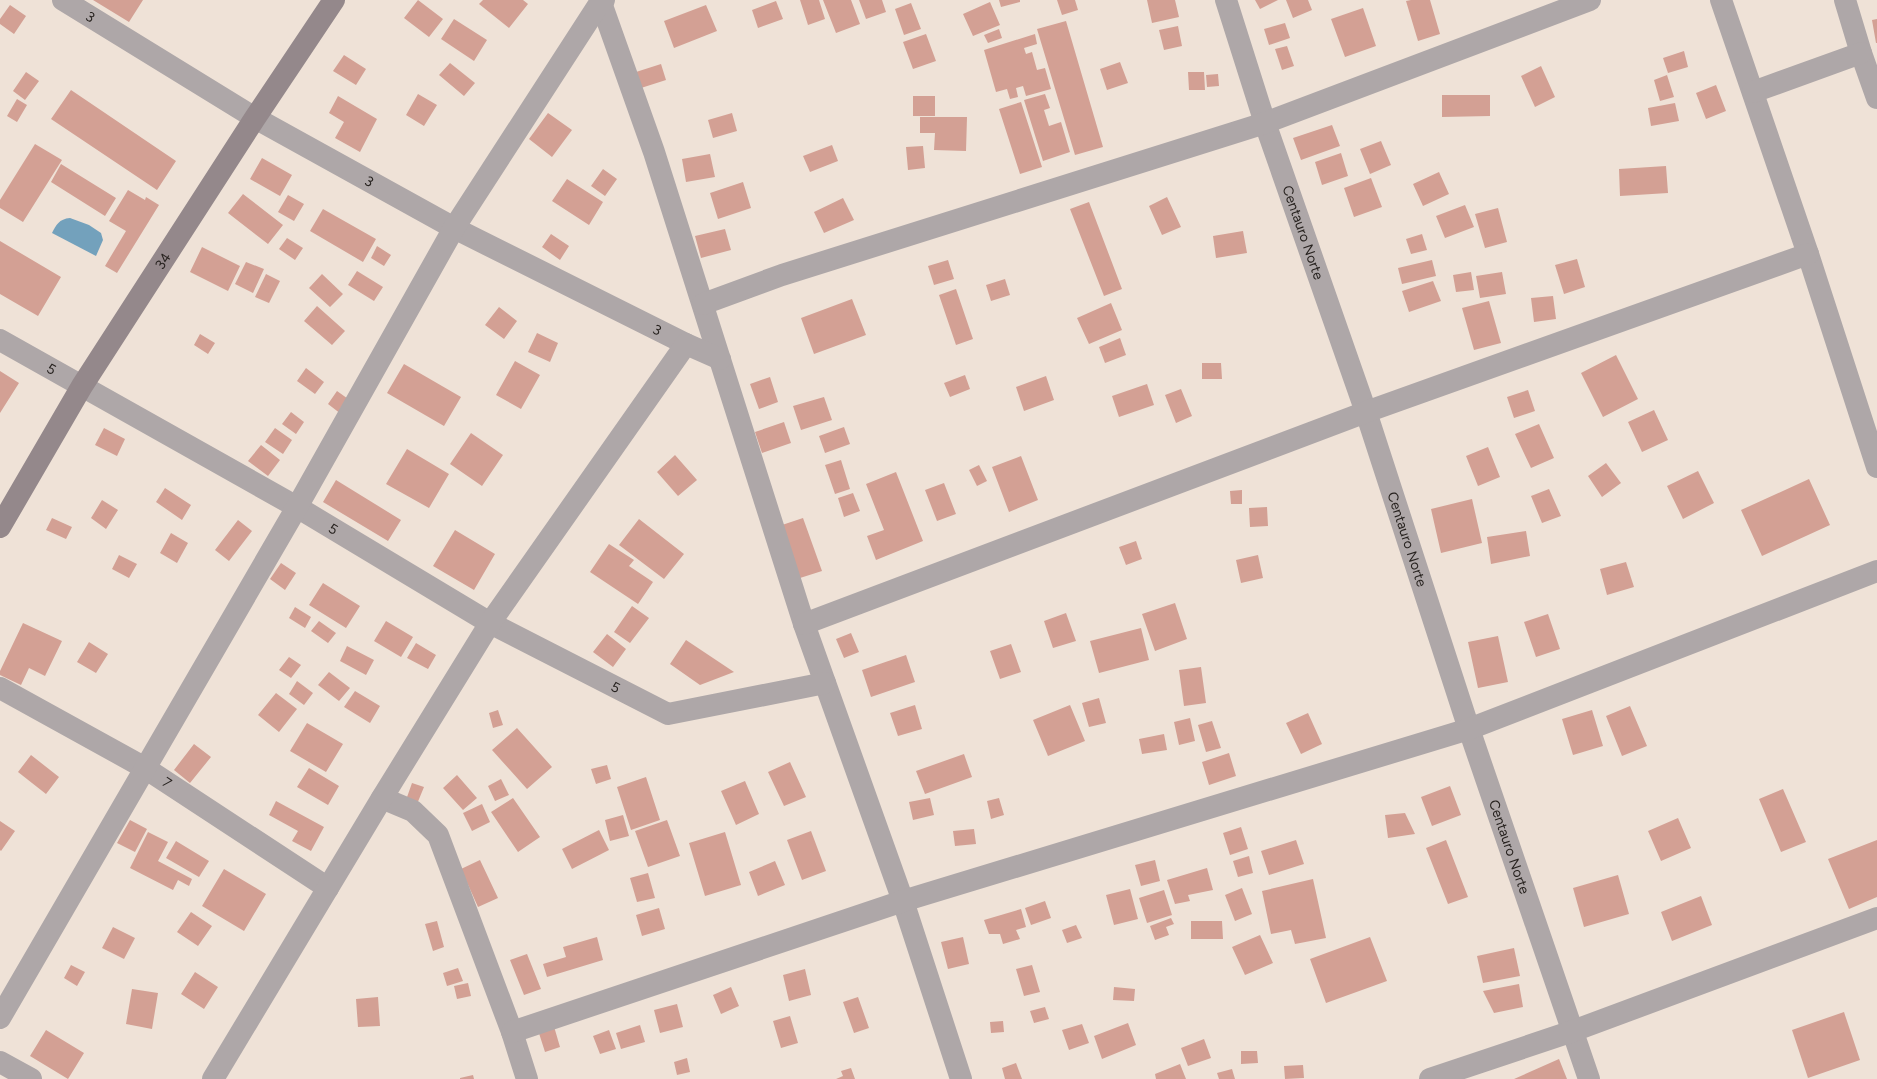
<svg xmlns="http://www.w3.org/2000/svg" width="1877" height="1079" font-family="Figtree,sans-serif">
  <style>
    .water { fill: #73a1bc }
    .building { fill: #d3a094 }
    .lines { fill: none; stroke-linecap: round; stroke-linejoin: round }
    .street { stroke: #aea7a8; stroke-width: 22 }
    .secondary { stroke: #94888b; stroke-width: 22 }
    .labels { text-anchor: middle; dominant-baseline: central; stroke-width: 3.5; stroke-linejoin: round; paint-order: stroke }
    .street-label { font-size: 14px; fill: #27221f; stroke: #efe2d7 }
  </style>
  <rect width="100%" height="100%" fill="#efe2d7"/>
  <path class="water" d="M70,218L89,225L101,233L103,240L96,256L52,233C56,225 59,219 70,218Z"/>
  <path class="building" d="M93,0H143L129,22Z
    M418,0L443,19L429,37L404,18Z
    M483,0H523L528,4L509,28L479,4Z
    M800,0H819L825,19L808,25Z
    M823,0H851L860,24L836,33Z
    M859,0H882L886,12L866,19Z
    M999,0H1020V2L1001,7Z
    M1057,0H1075L1078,10L1062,15Z
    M1147,0H1175L1179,17L1152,23Z
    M1255,0H1278L1260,9Z
    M1286,0H1308L1312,10L1293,18Z
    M1411,0H1430L1440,34L1418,41L1406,1Z
    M776,1L783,19L758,28L752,10Z
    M990,2L1000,25L973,36L963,14Z
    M911,3L921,29L904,35L895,9Z
    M10,5L26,16L14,34L0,24V19Z
    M706,5L717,31L674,48L664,21Z
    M1363,8L1376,46L1345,57L1331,19Z
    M454,19L487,40L474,61L441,39Z
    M1877,19V43H1876L1872,20Z
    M1066,21L1103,147L1075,155L1037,29Z
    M1285,23L1290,38L1269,45L1264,29Z
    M1178,26L1182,46L1164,50L1159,30Z
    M999,29L1002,38L988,43L984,35Z
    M926,34L936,61L913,69L903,42Z
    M1035,34L1037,44L1024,48L1026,54L1032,52L1037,70L1045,68L1051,89L1026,96L1023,86L1016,88L1018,97L1010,99L1007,89L996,92L984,50Z
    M1287,46L1294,66L1282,70L1275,49Z
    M1684,51L1688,67L1668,73L1663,58Z
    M344,55L366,69L356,85L333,71Z
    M1120,62L1128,83L1107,90L1100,69Z
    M450,63L475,83L464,96L439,75Z
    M661,64L666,80L641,88L636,72Z
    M1541,66L1555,97L1535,107L1521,76Z
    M26,72L39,81L25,100L13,91Z
    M1188,72H1204L1205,90H1189Z
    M1218,74L1219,86L1207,87L1206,75Z
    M1667,75L1674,97L1660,101L1654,80Z
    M1716,85L1726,111L1706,119L1696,93Z
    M71,90L176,161L157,190L51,119Z
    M418,94L437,105L424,126L406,115Z
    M1045,94L1050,108L1044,110L1049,126L1061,122L1070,152L1043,161L1024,100Z
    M1442,95H1490V116L1442,117Z
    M338,96L377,119L360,152L335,138L344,122L329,113Z
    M913,96H935V116H913Z
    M17,99L27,105L17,122L7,116Z
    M1021,102L1042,167L1020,174L999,109Z
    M1675,103L1679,121L1651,126L1648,108Z
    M548,113L572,130L552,157L529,139Z
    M732,113L737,131L713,138L708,120Z
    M920,117H967L966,151L934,150L935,133H920Z
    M1332,125L1340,146L1301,160L1293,138Z
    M1381,141L1391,165L1370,174L1360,149Z
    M35,144L62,160L23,222L0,208V200Z
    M832,145L838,161L810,172L803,156Z
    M923,146L925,168L908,170L906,147Z
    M1341,153L1348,176L1322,185L1315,162Z
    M710,154L715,177L686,182L682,159Z
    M262,158L292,175L280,196L250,179Z
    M61,164L116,198L105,216L51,182Z
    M1666,166L1668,193L1620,196L1619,169Z
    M603,169L617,179L605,196L591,186Z
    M1439,172L1449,194L1423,206L1413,184Z
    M1371,178L1382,207L1354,217L1344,188Z
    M567,179L603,202L589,225L552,201Z
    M743,182L751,208L718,219L710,193Z
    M128,190L145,200L146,197L159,205L117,273L105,266L126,231L109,221Z
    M243,194L283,225L268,244L228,213Z
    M288,195L304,204L294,221L278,212Z
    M1167,197L1181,227L1162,235L1149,206Z
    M843,198L854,220L824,233L814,212Z
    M1089,202L1122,289L1104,296L1070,209Z
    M1465,205L1474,227L1445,238L1436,216Z
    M1498,208L1507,242L1485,248L1475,214Z
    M323,209L376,239L363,262L310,231Z
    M725,229L731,250L701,258L695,236Z
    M1243,231L1247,253L1216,258L1213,236Z
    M551,234L569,246L560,260L542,247Z
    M1422,234L1427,250L1411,254L1406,239Z
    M287,238L303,248L295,260L279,249Z
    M0,241L61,277L38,316L0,294Z
    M377,246L391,255L384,266L371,258Z
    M202,247L240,266L228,291L190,272Z
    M1577,259L1585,287L1564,294L1555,265Z
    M948,260L954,279L934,285L928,266Z
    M1432,260L1436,276L1402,284L1398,268Z
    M246,262L264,269L253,293L235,284Z
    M357,271L383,287L374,301L348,285Z
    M1471,272L1474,290L1456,292L1453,275Z
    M1502,272L1506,294L1480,298L1476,276Z
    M266,274L280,281L269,303L255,297Z
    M322,274L343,294L330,307L309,288Z
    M1005,279L1010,295L991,301L986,285Z
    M1433,281L1441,301L1409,312L1402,291Z
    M956,289L973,339L956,345L939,295Z
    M1553,296L1556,319L1534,322L1531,298Z
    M852,299L866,335L814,354L801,318Z
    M1489,301L1501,343L1474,350L1462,308Z
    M1111,303L1122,330L1089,344L1077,318Z
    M317,306L345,331L332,345L304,321Z
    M499,307L517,321L504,339L485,325Z
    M537,333L558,343L550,362L528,352Z
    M200,334L215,343L208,354L194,345Z
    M1120,338L1126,355L1105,363L1099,347Z
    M1616,355L1638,399L1603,417L1581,373Z
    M515,361L540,375L521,409L496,395Z
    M1202,363H1221L1222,379H1202Z
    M404,364L461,397L444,426L387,393Z
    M306,368L324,382L315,394L297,381Z
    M0,371L19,383L0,413Z
    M965,375L970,389L950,397L944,383Z
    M1046,376L1054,400L1024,411L1016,387Z
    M770,377L778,402L759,409L750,384Z
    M1147,384L1154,405L1119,417L1112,396Z
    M1181,389L1192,416L1176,423L1165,395Z
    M1528,390L1535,411L1514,418L1507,397Z
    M337,391L351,401L341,414L328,404Z
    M824,397L832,420L801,430L793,406Z
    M1654,410L1668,440L1642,452L1628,422Z
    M291,412L304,422L296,434L282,424Z
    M784,422L791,443L762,453L755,432Z
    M1539,424L1554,458L1531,468L1515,434Z
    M844,427L850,444L825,453L819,436Z
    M104,428L125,439L117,456L95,445Z
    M275,428L292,440L283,454L265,442Z
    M471,433L503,455L482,486L450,464Z
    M261,445L280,460L268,476L248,461Z
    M1488,447L1500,477L1478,486L1466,456Z
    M407,449L449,474L429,508L386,484Z
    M675,455L697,480L678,496L657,472Z
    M1021,456L1038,500L1009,512L992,467Z
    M841,460L850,489L835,494L825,465Z
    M1606,463L1621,483L1602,497L1588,476Z
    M979,465L987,481L977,486L969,470Z
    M1698,471L1714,503L1683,519L1667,486Z
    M896,472L923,541L876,560L867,536L884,530L866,484Z
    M1809,479L1830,525L1762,556L1741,510Z
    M336,480L401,520L388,541L323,502Z
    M944,483L956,514L937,521L925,490Z
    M165,488L191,505L182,520L156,502Z
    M1549,489L1561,516L1542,523L1531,496Z
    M1242,490V504H1231L1230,491Z
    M853,493L860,511L844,517L838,498Z
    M1472,499L1482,543L1441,553L1431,509Z
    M102,500L118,510L106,529L91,518Z
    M1267,507L1268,526L1250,527L1249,508Z
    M52,518L72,527L66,539L46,530Z
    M803,518L822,571L800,578L782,525Z
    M639,519L684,554L664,579L619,545Z
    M238,520L252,531L229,561L215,550Z
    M455,530L495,554L474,590L433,566Z
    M1526,531L1530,556L1491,564L1487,537Z
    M171,533L188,543L177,563L160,553Z
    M1136,541L1142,559L1126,565L1119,547Z
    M609,544L634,560L629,566L653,582L638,604L590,572Z
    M119,555L137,564L129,578L112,569Z
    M1258,555L1263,578L1241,583L1236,560Z
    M1626,562L1634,587L1607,595L1600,569Z
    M281,563L296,573L285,590L270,579Z
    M323,583L360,606L346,628L309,605Z
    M1175,603L1187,639L1155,651L1142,614Z
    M632,606L649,618L630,643L614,632Z
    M295,607L311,617L305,628L289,618Z
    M1066,613L1076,641L1053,648L1044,621Z
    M1548,614L1560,649L1536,657L1524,622Z
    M319,621L336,633L328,643L311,631Z
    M386,621L413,637L401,657L374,641Z
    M23,623L62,641L45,676L29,668L21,685L0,675V671Z
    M1141,628L1149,660L1099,673L1090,641Z
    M851,633L859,652L844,658L836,639Z
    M607,634L626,649L613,667L593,652Z
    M1498,636L1508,682L1478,688L1468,642Z
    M686,640L734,672L700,685L670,664Z
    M89,642L108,654L96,673L77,662Z
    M416,643L436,655L428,669L407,658Z
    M1011,644L1021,672L1000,679L990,651Z
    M347,646L374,660L366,675L340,661Z
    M906,655L915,682L871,697L862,670Z
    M289,657L301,665L291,678L279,670Z
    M1201,667L1206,703L1184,706L1179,670Z
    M329,672L350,688L339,701L318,685Z
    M297,681L313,693L304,705L289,694Z
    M355,691L380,706L370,723L344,707Z
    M276,693L297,709L279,732L258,715Z
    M1099,698L1106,723L1089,727L1082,703Z
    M915,705L922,729L898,736L890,713Z
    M1070,705L1085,741L1048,756L1033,720Z
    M1630,706L1647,746L1622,756L1606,716Z
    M498,710L503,725L493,728L489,713Z
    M1592,710L1603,746L1573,755L1562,719Z
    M1308,713L1322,744L1301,754L1286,723Z
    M1190,718L1195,741L1179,745L1174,722Z
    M1212,721L1221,748L1206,752L1198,725Z
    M307,723L343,744L326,772L290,751Z
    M517,728L552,767L527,789L492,750Z
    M1164,734L1167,750L1142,754L1139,739Z
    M194,744L211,757L190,783L174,770Z
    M1229,753L1236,776L1209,785L1202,762Z
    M964,754L972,777L925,794L916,771Z
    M31,755L59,777L46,794L18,772Z
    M790,762L806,797L784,806L768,772Z
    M607,765L611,779L596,784L591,769Z
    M309,768L339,786L328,805L297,787Z
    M457,775L477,798L463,810L443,788Z
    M646,777L660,820L631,830L617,787Z
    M501,779L509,795L495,801L488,786Z
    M745,781L759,814L736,825L721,791Z
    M412,783L424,787L417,804L406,800Z
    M1450,786L1461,815L1432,826L1421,797Z
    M1783,789L1806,842L1781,852L1759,799Z
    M513,798L540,837L518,852L491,812Z
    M930,798L934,815L913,820L909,802Z
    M999,798L1004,815L991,819L987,801Z
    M276,801L324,827L311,851L292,841L298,831L269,815Z
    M482,804L490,822L472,831L463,813Z
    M1405,813L1415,834L1388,838L1385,815Z
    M623,815L629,836L610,841L605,820Z
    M1678,818L1691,848L1661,861L1648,831Z
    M130,820L147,829L135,852L117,843Z
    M667,820L680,856L648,867L635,831Z
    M0,821L15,831L1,851L0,850Z
    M1241,827L1248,849L1230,855L1223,833Z
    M974,829L976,844L955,846L953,831Z
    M599,830L609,850L572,869L562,849Z
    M811,831L826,871L802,880L787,840Z
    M148,832L168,842L158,861L192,879L189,886L178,880L173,890L130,868Z
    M725,832L741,885L705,896L689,843Z
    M1296,840L1304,864L1269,875L1261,851Z
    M1446,840L1468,897L1448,904L1426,848Z
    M1877,840V897L1849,909L1828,859Z
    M176,841L209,861L199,877L166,858Z
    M1249,856L1253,873L1238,877L1233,861Z
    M480,860L498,898L478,907L461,869Z
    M1155,860L1160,881L1141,886L1135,865Z
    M775,861L785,885L758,896L749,872Z
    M1207,868L1213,890L1188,895L1190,901L1175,904L1167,880Z
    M224,869L266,894L244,931L202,906Z
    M648,873L655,898L637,902L630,878Z
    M1618,875L1629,914L1584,927L1573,888Z
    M1313,879L1326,938L1295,944L1291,930L1271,934L1262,891Z
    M1242,888L1252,914L1235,921L1225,895Z
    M1130,889L1138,919L1114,925L1106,895Z
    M1164,890L1172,915L1147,923L1139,898Z
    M1701,896L1712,925L1672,941L1661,912Z
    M1045,901L1051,918L1031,925L1025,908Z
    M659,908L665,929L642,936L636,915Z
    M1021,909L1026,927L1016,930L1020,939L1003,944L1000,934H989L984,920Z
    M191,912L212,926L198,946L177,932Z
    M1171,918L1174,924L1166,927L1169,935L1155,940L1150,926Z
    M437,921L444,947L433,951L425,924Z
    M1191,921H1222L1223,939H1191Z
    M1076,925L1082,938L1067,943L1062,930Z
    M113,927L135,938L124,959L102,948Z
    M1260,935L1273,963L1245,975L1232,947Z
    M597,937L603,960L547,977L543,964L566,957L563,947Z
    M963,937L969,964L948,969L941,942Z
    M1370,937L1387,981L1326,1003L1310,959Z
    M1514,948L1520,976L1483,983L1477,956Z
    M527,954L541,989L524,995L510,960Z
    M71,965L85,972L77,986L64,978Z
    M1032,965L1040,992L1024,996L1016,969Z
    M458,968L463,981L447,986L443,973Z
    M805,969L811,995L789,1001L783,975Z
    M195,972L218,987L204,1009L181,994Z
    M468,983L471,996L457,999L454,986Z
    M1519,984L1523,1007L1494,1013L1483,991Z
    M731,987L739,1006L721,1014L713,995Z
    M1114,987L1135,989L1134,1001L1113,1000Z
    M132,989L158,993L152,1029L126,1024Z
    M378,997L380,1026L358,1027L356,999Z
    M858,997L869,1028L854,1033L843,1002Z
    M677,1004L683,1027L660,1033L654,1010Z
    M1045,1007L1049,1019L1034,1023L1030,1011Z
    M1844,1012L1860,1060L1808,1078L1792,1030Z
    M790,1016L798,1043L781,1048L773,1021Z
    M1003,1021L1004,1032L991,1033L990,1022Z
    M553,1023L560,1047L545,1052L537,1027Z
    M1128,1023L1136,1045L1102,1059L1094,1036Z
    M1082,1024L1089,1043L1069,1050L1062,1030Z
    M640,1025L645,1042L621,1049L616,1033Z
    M46,1030L84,1053L68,1079L30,1056Z
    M609,1030L616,1049L600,1054L593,1036Z
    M1204,1039L1211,1058L1188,1066L1181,1048Z
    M1241,1051H1257L1258,1063L1241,1064Z
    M687,1058L690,1072L677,1075L674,1062Z
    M1559,1059L1567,1079H1514Z
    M1016,1063L1022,1079H1005L1002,1068Z
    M1180,1064L1186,1079H1156L1155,1074Z
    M1303,1065L1304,1078L1285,1079L1284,1066Z
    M851,1068L855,1079H836L843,1076L841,1071Z
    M1232,1069L1235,1079H1219L1217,1073Z
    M473,1075L474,1079H460V1078Z"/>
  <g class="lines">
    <g class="street">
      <path id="s1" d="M63,0L255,118L454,228L686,344"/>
      <path d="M600,0L654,152L804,624L903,901L961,1079"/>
      <path id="s2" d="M1226,0L1265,123L1366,412L1469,729L1589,1079"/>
      <path d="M1721,0L1808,254L1877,467"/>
      <path d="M1845,0L1861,53L1877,98"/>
      <path d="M1753,92L1861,53"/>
      <path d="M703,304L782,275L1265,123L1590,0"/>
      <path id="s3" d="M0,340L297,507L490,623L668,714L825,683"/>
      <path d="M804,624L1366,412L1808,254"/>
      <path id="s4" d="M0,688L145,768L328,888"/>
      <path d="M382,798L413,811L438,835L512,1032L527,1079"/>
      <path d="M0,1018L297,507L454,228L601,1L604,0"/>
      <path d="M512,1032L903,901L1469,729L1877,571"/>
      <path d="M0,1062L31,1079"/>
      <path d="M213,1079L382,798L490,623L686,344L720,359"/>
      <path d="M1430,1079L1573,1031L1877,918"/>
    </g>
    <path class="secondary" id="s5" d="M0,527L82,386L255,118L334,0"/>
  </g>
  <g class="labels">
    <g class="street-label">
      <text stroke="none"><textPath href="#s1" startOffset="32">3</textPath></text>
      <text stroke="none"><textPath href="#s1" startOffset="356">3</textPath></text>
      <text stroke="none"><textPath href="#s2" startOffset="245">Centauro Norte</textPath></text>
      <text stroke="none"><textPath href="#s5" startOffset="312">34</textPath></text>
      <text stroke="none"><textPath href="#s1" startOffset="680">3</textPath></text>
      <text stroke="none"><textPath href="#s3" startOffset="59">5</textPath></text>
      <text stroke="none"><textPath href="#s3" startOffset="383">5</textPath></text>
      <text stroke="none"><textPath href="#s2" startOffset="569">Centauro Norte</textPath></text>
      <text stroke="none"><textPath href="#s3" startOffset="707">5</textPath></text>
      <text stroke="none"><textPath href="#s4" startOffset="192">7</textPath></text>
      <text stroke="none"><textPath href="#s2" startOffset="893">Centauro Norte</textPath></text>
    </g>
  </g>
</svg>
